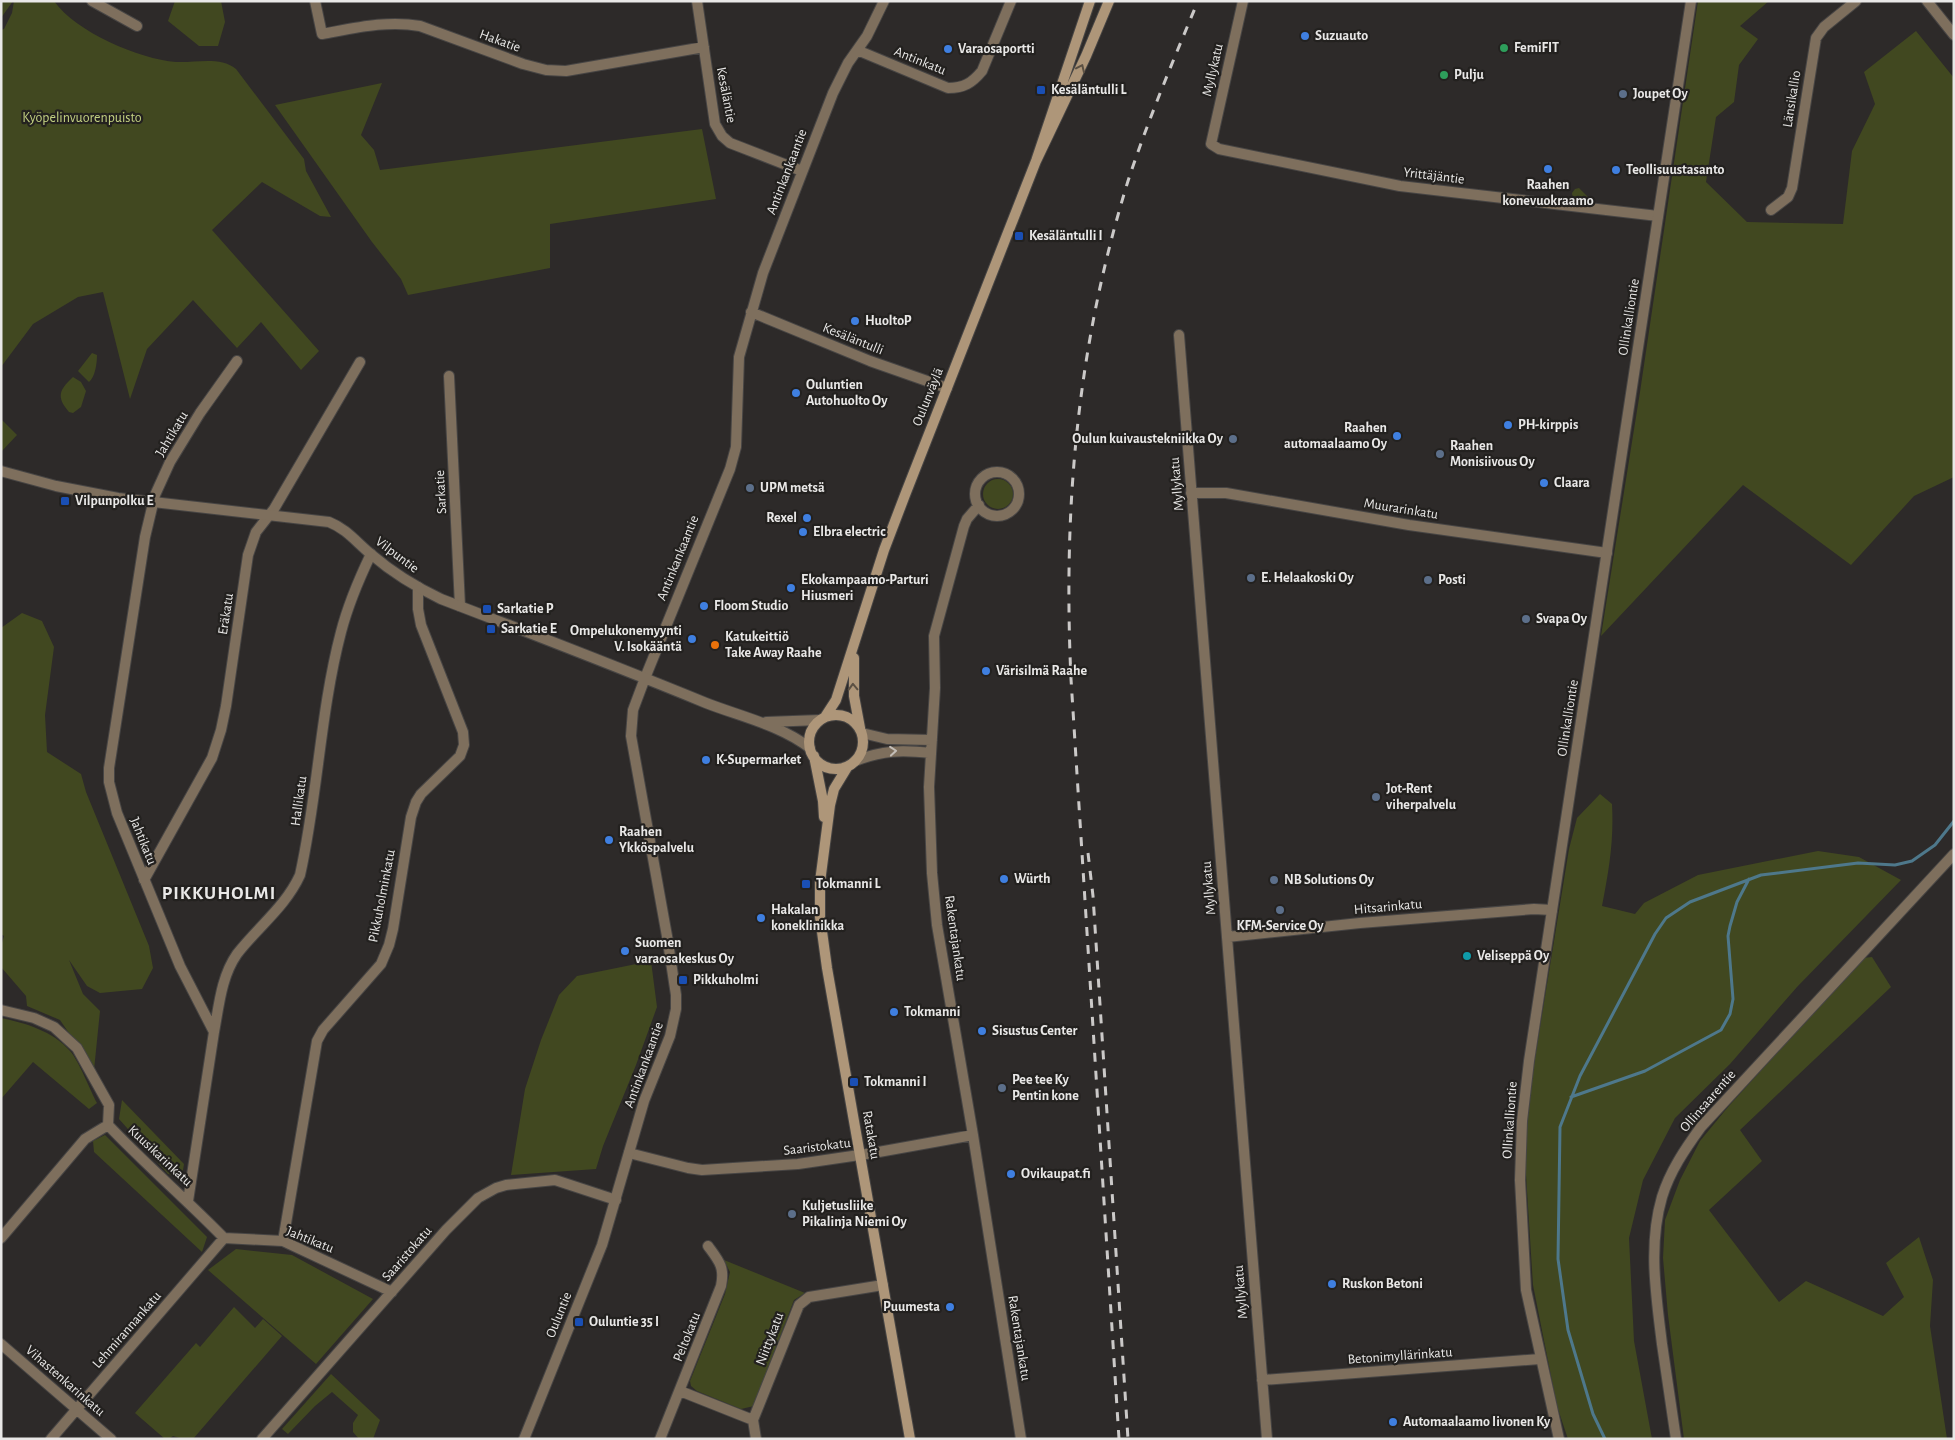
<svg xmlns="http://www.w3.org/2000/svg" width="1955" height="1440" font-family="'Alegreya Sans',sans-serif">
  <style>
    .green { fill: #414820 }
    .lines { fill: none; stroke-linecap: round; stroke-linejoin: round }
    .stream { stroke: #4e788b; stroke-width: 3 }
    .minor-casing { stroke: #474544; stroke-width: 12 }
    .tertiary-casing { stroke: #474544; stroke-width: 12 }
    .secondary-casing { stroke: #474544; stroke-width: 12 }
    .minor { stroke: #7e6f5d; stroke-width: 10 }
    .tertiary { stroke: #7e6f5d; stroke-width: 10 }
    .secondary { stroke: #ae9679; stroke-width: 10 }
    .rail { stroke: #cbc9c8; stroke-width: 3; stroke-dasharray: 9 9; stroke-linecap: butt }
    .oneway { stroke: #5b5043 }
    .oneway2 { stroke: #c4beb7 }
    .shop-dot { fill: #3f7fe0; stroke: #23211f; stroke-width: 2 }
    .leisure-dot { fill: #2e9e5b; stroke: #23211f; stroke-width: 2 }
    .transit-dot { fill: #1a4fb4; stroke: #23211f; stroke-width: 2 }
    .service-dot { fill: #5c6f8a; stroke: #23211f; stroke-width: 2 }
    .food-dot { fill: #e8710a; stroke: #23211f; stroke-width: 2 }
    .culture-dot { fill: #0f9aa8; stroke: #23211f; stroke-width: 2 }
    .labels { text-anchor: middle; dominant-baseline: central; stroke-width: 4.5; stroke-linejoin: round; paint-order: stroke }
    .poi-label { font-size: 14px; font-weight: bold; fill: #e9e8e7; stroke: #23211f; text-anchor: start }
    .street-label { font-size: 14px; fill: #e9e8e7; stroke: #23211f }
    .park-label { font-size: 14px; fill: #c3d182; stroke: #23211f }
    .district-label { font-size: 19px; font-weight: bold; letter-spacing: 1px; fill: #e9e8e7; stroke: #23211f }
  </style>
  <rect width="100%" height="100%" fill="#2d2a29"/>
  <path class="green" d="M1,1H13L1,18Z
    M14,1H54C76,32 139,59 176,62C196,63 220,56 236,69L304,159L306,171L331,217L320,216L262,182L212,230L319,351L301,370L261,322L237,348L193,300L147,349L130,399L103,292L78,297L33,324L1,367V30L4,29L12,13Z
    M175,1H221L225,22L218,46H199L168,21Z
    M1698,1H1769L1740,26L1758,39L1739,65L1734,102L1716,117L1706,182L1747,222L1843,224L1852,151L1875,104L1864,72L1916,31L1954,78V477L1914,496L1851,565L1743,485L1601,636L1640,392Z
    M382,83L361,135L374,150L380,170L702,129L716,199L550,224V268L408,295L401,279L372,242L275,105Z
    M1579,188L1588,197L1582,202L1577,201L1573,199L1572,193L1575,189Z
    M92,353L97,355C97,364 95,377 89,382L78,371Z
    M73,377L81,382L86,391L81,407L73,413L69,412C56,397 59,390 73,377Z
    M1,419L17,435L1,452Z
    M983 494a15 15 0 1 1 30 0a15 15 0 1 1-30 0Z
    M22,613L42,621L54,647L45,715L47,752L81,774L86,792L149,946L153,968L142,989L100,993L87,986L69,960L83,994L100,1011L94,1070L60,1020L27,1006L26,996L1,967V946L4,936L1,934V628Z
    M1600,794L1612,804C1614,841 1609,870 1602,906L1635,914L1644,903L1698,875L1818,851L1859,857L1901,880L1797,987L1730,1064L1675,1118L1643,1180L1629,1238L1634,1341L1652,1439H1568L1557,1406L1533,1285L1524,1143L1529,1095L1569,849L1577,818Z
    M1872,957L1891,987L1740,1130L1762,1161L1709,1210L1779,1302L1806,1281L1883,1316L1904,1297L1886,1263L1919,1237L1933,1280L1930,1326L1947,1439H1684L1668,1315L1663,1258L1665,1220L1680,1180L1700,1141L1728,1107L1863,958Z
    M651,961L657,1007L636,1065L603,1146L596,1169L511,1175L525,1089L541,1040L559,995L577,976Z
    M1,1018C25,1023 53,1031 70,1051C79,1061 90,1090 97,1103L89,1109L33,1062L1,1099Z
    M122,1100L184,1164L182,1176L168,1174L119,1119Z
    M105,1135L207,1237L202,1252L94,1152L93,1141Z
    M236,1249L292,1255L373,1299L316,1364L208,1270Z
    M724,1260L805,1293L794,1300L754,1406L741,1409L697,1391L691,1386L690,1381L725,1294L730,1272Z
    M234,1307L255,1328L263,1319L282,1336L193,1439H183L173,1436L169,1439H165L135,1413L196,1343L200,1347Z
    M331,1374L380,1420L373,1439H359L353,1432V1423L358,1415L332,1392L315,1406L288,1434L282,1429Z"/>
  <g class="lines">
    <path class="stream" d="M1571,1097L1645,1071L1721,1030L1730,1014L1733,999L1728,936L1730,926L1737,902L1749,879
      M1605,1439L1593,1414L1568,1330L1558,1259L1560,1127L1580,1076L1655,934L1666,918L1690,902L1761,875L1858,863L1895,865L1912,861L1935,845L1954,821"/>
    <defs>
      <path id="minor" d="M92,1L137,26
        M315,1L322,34C355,28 387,20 420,26L523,64L546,70L566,71L704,47
        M697,1L715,124L722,136L730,143L802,171
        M1243,1L1211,144L1219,149L1400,186L1658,216
        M857,50L948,88C964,88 972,83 982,71L1011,1
        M1771,210L1788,197L1792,188L1816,38L1824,27L1856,1
        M751,312L870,361L947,388
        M1179,335L1267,1439
        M449,376L460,606
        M975 494a22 22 0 1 1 44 0a22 22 0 1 1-44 0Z
        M1191,493H1226L1409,525L1607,553
        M979,505L967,519L964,526L934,636L935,688L929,787L932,873L937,925L973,1135L1021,1439
        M645,678L730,469L736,447L739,357L763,273L833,93L848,63L867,36L884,1
        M862,733L887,739L932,740
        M855,761C883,750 902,750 931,753
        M144,880L212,758L221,730L226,706L248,555L256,532L274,509L360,362
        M1227,937L1360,923L1534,909L1552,910
        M1,1010L34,1018L54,1027L77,1048L109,1105L108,1125C145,1164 186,1199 224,1238L283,1241L392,1292
        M214,1032C219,1006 221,977 237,954C258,927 286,906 300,875C318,795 320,712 341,632C348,605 359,579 371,554
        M629,1153L688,1168L702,1170L798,1164L873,1153L973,1135
        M188,1201L214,1032L180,966L117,813L109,782V768L145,537L155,495L170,462L200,413L237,361
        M1,1238L85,1139L108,1125
        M283,1241L317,1041L323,1030L381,964L389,945L393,929L411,817L416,802L421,794L460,756L464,745L463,732L421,625L418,609V587
        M1,1344L111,1439
        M1262,1380L1540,1359
        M680,1391L753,1420
        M51,1439L224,1238
        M262,1439L446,1230L478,1198L496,1188L506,1185L555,1180L616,1200
        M660,1439L721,1286C725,1267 719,1261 708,1246
        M756,1439L753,1420L799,1305L809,1297L883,1285
        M1676,1439C1671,1407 1667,1376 1662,1344C1656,1295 1648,1245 1662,1197C1670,1171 1685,1149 1701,1127L1954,854"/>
      <path id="tertiary" d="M1927,1L1954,35
        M1,471L56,486L118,498L329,522C347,529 357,543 372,555C393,573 416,587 441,599C530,633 618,667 706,703C742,717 780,725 810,748
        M766,722L820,720
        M524,1439L602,1245L644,1101L670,1036L676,1009V995L667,936L631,736L633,710L645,678
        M1559,1439L1526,1290L1520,1180L1522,1121L1529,1061L1691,1"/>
      <path id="secondary" d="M1090,1L1036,161L1086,56L1109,1
        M854,658V696L860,728
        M809 742a27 27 0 1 1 54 0a27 27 0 1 1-54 0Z
        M825,717L836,700L884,550L905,495L1036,161
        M814,756L823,801L824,817
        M848,766L834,789L830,805L820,882V917L827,968L910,1439"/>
    </defs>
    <use href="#minor" class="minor-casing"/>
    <use href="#tertiary" class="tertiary-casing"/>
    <use href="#secondary" class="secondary-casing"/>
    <use href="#minor" class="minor"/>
    <use href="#tertiary" class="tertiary"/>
    <use href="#secondary" class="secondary"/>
    <path class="rail" d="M1088,853L1093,896L1128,1439
      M1119,1439L1071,679C1063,507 1077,346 1128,181C1148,120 1173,61 1198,1"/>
  </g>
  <defs><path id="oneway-chevron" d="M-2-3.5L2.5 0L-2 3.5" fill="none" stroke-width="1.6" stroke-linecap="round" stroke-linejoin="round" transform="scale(1.25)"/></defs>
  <g class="oneway">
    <use href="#oneway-chevron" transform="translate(1081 68) rotate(-65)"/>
    <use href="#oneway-chevron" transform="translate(853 687) rotate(-92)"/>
  </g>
  <use class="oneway2" href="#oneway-chevron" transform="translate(893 751) rotate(-5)"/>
  <g class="shop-dot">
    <circle cx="1305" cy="36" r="5"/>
    <circle cx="948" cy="49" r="5"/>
    <circle cx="1548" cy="169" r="5"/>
    <circle cx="1616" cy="170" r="5"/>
    <circle cx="855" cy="321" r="5"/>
    <circle cx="796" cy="393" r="5"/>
    <circle cx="1508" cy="425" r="5"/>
    <circle cx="1397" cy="436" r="5"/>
    <circle cx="1544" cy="483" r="5"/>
    <circle cx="807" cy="518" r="5"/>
    <circle cx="803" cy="532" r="5"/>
    <circle cx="791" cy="588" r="5"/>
    <circle cx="704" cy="606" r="5"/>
    <circle cx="692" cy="639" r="5"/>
    <circle cx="986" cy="671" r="5"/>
    <circle cx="706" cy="760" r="5"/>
    <circle cx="609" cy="840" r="5"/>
    <circle cx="1004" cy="879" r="5"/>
    <circle cx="761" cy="918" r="5"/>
    <circle cx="625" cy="951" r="5"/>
    <circle cx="894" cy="1012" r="5"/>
    <circle cx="982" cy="1031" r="5"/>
    <circle cx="1011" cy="1174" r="5"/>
    <circle cx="1332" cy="1284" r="5"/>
    <circle cx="950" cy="1307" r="5"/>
    <circle cx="1393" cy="1422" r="5"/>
  </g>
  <g class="leisure-dot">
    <circle cx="1504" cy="48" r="5"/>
    <circle cx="1444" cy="75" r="5"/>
  </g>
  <g class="transit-dot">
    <rect x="1036" y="85" width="10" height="10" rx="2.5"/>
    <rect x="1014" y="231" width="10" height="10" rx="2.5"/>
    <rect x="60" y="496" width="10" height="10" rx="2.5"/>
    <rect x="482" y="604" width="10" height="10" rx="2.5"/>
    <rect x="486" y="624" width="10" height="10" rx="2.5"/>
    <rect x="801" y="879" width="10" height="10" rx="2.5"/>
    <rect x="678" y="975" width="10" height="10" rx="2.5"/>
    <rect x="849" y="1077" width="10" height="10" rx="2.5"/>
    <rect x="574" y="1317" width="10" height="10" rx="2.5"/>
  </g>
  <g class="service-dot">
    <circle cx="1623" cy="94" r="5"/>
    <circle cx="1233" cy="439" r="5"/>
    <circle cx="1440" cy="454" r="5"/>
    <circle cx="750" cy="488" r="5"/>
    <circle cx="1251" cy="578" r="5"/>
    <circle cx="1428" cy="580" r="5"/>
    <circle cx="1526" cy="619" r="5"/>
    <circle cx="1376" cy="797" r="5"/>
    <circle cx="1274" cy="880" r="5"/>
    <circle cx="1280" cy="910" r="5"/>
    <circle cx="1002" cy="1088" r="5"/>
    <circle cx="792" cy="1214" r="5"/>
  </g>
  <circle class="food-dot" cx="715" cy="645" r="5"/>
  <circle class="culture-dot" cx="1467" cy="956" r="5"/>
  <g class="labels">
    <g class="poi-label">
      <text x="1315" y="36">Suzuauto</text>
      <text x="1514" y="48">FemiFIT</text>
      <text x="958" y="49">Varaosaportti</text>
      <text x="1454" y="75">Pulju</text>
      <text x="1051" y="90">Kesäläntulli L</text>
      <text x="1633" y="94">Joupet Oy</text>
      <text x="1626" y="170">Teollisuustasanto</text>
      <text x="1548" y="185" text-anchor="middle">Raahen<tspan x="1548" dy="16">konevuokraamo</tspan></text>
      <text x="1029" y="236">Kesäläntulli I</text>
      <text x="865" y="321">HuoltoP</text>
      <text x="806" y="385">Ouluntien<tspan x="806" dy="16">Autohuolto Oy</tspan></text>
      <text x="1518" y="425">PH-kirppis</text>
      <text x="1387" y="428" text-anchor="end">Raahen<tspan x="1387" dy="16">automaalaamo Oy</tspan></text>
      <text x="1223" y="439" text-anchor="end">Oulun kuivaustekniikka Oy</text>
      <text x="1450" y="446">Raahen<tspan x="1450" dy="16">Monisiivous Oy</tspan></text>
      <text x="1554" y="483">Claara</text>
      <text x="760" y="488">UPM metsä</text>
      <text x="75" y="501">Vilpunpolku E</text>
      <text x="797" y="518" text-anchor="end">Rexel</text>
      <text x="813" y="532">Elbra electric</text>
      <text x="1261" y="578">E. Helaakoski Oy</text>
      <text x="801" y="580">Ekokampaamo-Parturi<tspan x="801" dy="16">Hiusmeri</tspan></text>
      <text x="1438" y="580">Posti</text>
      <text x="714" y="606">Floom Studio</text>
      <text x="497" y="609">Sarkatie P</text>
      <text x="1536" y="619">Svapa Oy</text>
      <text x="501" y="629">Sarkatie E</text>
      <text x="682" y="631" text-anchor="end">Ompelukonemyynti<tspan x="682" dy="16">V. Isokääntä</tspan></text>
      <text x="725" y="637">Katukeittiö<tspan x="725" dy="16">Take Away Raahe</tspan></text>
      <text x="996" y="671">Värisilmä Raahe</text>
      <text x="716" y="760">K-Supermarket</text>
      <text x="1386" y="789">Jot-Rent<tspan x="1386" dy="16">viherpalvelu</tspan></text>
      <text x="619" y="832">Raahen<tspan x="619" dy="16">Ykköspalvelu</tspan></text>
      <text x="1014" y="879">Würth</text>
      <text x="1284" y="880">NB Solutions Oy</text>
      <text x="816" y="884">Tokmanni L</text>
      <text x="771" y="910">Hakalan<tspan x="771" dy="16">koneklinikka</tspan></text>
      <text x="1280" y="926" text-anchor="middle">KFM-Service Oy</text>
      <text x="635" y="943">Suomen<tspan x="635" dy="16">varaosakeskus Oy</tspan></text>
      <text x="1477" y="956">Veliseppä Oy</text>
      <text x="693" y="980">Pikkuholmi</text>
      <text x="904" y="1012">Tokmanni</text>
      <text x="992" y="1031">Sisustus Center</text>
      <text x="1012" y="1080">Pee tee Ky<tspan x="1012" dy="16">Pentin kone</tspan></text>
      <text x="864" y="1082">Tokmanni I</text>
      <text x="1021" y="1174">Ovikaupat.fi</text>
      <text x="802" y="1206">Kuljetusliike<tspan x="802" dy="16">Pikalinja Niemi Oy</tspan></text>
      <text x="1342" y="1284">Ruskon Betoni</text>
      <text x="940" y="1307" text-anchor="end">Puumesta</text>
      <text x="589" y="1322">Ouluntie 35 I</text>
      <text x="1403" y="1422">Automaalaamo Iivonen Ky</text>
    </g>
    <g class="street-label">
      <text transform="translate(500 41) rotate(20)">Hakatie</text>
      <text transform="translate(920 61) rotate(22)">Antinkatu</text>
      <text transform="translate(1213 70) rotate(-77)">Myllykatu</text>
      <text transform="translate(726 95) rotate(79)">Kesäläntie</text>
      <text transform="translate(1792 99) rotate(-81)">Länsikallio</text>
      <text transform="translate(787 172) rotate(-69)">Antinkankaantie</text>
      <text transform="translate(1434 176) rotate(7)">Yrittäjäntie</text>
      <text transform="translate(1629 317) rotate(-81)">Ollinkalliontie</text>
      <text transform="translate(853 339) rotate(22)">Kesäläntulli</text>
      <text transform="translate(928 397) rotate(-68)">Oulunväylä</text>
      <text transform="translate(172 434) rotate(-59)">Jahtikatu</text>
      <text transform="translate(1177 484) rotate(-95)">Myllykatu</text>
      <text transform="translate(441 492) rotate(-93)">Sarkatie</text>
      <text transform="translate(1401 509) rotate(9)">Muurarinkatu</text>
      <text transform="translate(397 555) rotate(37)">Vilpuntie</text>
      <text transform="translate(678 558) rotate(-68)">Antinkankaantie</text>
      <text transform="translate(226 614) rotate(-81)">Eräkatu</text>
      <text transform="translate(1568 718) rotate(-81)">Ollinkalliontie</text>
      <text transform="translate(299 801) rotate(-82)">Hallikatu</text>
      <text transform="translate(143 841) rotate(68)">Jahtikatu</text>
      <text transform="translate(1209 888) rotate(-95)">Myllykatu</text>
      <text transform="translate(382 896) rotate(-79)">Pikkuholminkatu</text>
      <text transform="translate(1388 907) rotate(-5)">Hitsarinkatu</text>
      <text transform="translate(955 938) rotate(82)">Rakentajankatu</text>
      <text transform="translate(644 1065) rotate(-70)">Antinkankaantie</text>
      <text transform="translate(1708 1101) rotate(-49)">Ollinsaarentie</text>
      <text transform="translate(1510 1120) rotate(-86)">Ollinkalliontie</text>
      <text transform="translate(871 1135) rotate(80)">Ratakatu</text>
      <text transform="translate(817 1147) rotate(-7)">Saaristokatu</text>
      <text transform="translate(160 1156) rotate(43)">Kuusikarinkatu</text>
      <text transform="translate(310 1240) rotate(22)">Jahtikatu</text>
      <text transform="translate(407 1254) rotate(-49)">Saaristokatu</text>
      <text transform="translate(1241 1292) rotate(-95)">Myllykatu</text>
      <text transform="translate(559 1315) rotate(-68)">Ouluntie</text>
      <text transform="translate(127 1330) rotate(-49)">Lehmirannankatu</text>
      <text transform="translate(687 1337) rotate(-68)">Peltokatu</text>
      <text transform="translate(1019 1338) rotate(81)">Rakentajankatu</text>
      <text transform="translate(770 1339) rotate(-69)">Niittykatu</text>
      <text transform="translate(1400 1356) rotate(-4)">Betonimyllärinkatu</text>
      <text transform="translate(65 1381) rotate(41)">Vihastenkarinkatu</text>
    </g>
    <g class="park-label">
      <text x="82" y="118">Kyöpelinvuorenpuisto</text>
    </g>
    <g class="district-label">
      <text x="219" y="893">PIKKUHOLMI</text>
    </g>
  </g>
  <rect width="1955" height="1440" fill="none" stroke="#e9e8e7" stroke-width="5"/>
</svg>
